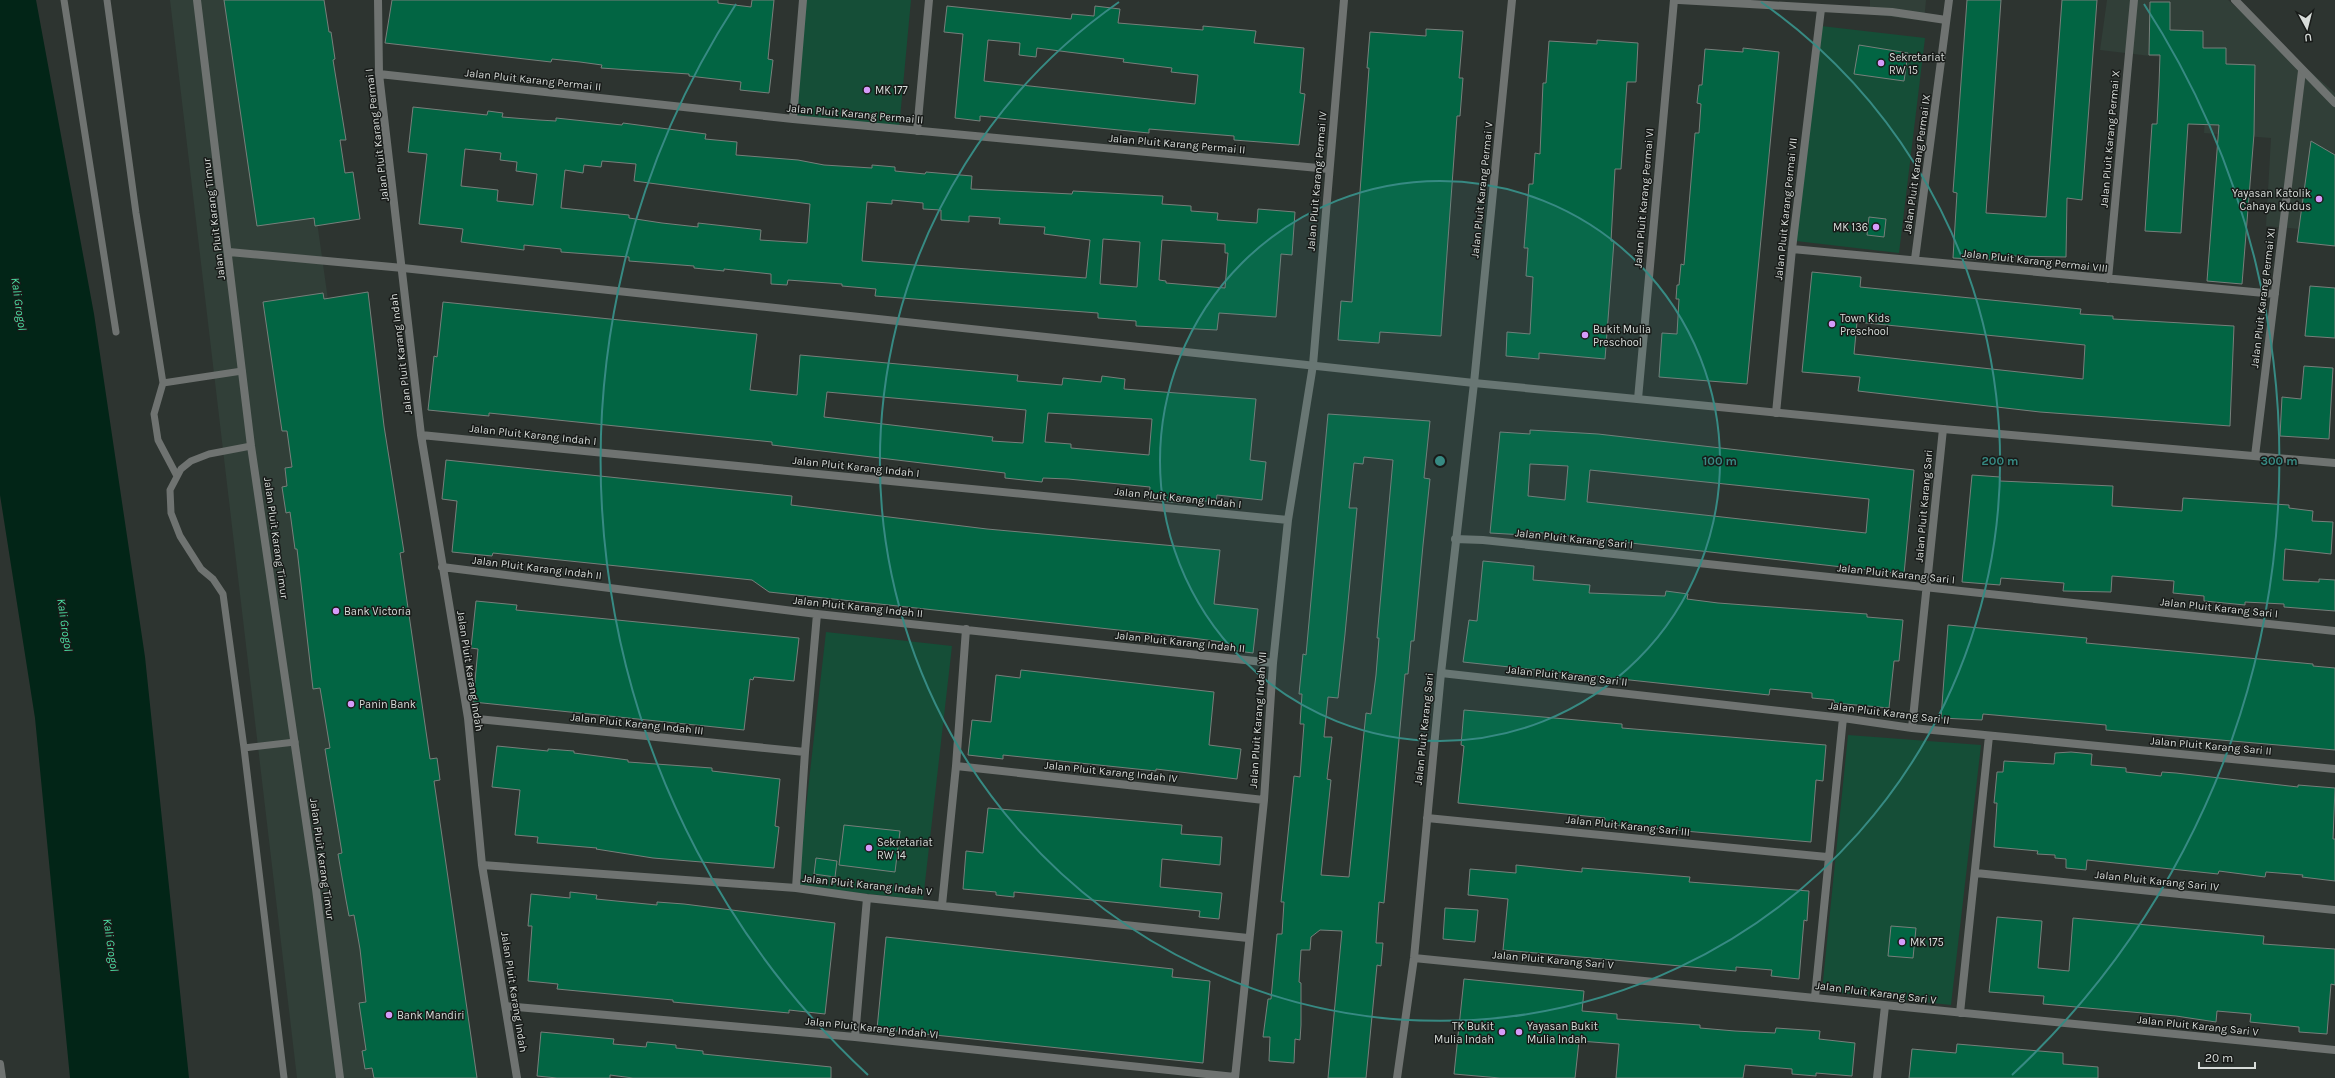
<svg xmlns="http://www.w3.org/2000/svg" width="2335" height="1078" font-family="Karla,sans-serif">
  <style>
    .built { fill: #313f38 }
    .green { fill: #154e37 }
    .water { fill: #022517 }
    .building { fill: #026543; stroke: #777f7b; fill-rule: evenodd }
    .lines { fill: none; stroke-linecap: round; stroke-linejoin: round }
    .service { stroke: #6f7371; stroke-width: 7 }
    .minor { stroke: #6f7371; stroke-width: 8 }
    .tertiary { stroke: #6f7371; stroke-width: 8 }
    .ring { fill: none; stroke: #378a83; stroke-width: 2 }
    .poi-dot { fill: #d69bfa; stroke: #181b19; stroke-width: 1.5 }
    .labels { text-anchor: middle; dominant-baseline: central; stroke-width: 3; stroke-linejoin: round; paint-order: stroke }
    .poi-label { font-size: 11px; fill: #d7dcd9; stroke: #181b19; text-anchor: start }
    .street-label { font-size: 11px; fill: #d7dcd9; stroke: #181b19 }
    .water-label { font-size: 12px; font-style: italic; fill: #4bdda1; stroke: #181b19 }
    .centre { fill: #378a83; stroke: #181b19; stroke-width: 2 }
    .ring-label { font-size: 12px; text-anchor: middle; font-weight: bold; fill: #378a83; stroke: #181b19; stroke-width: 3; stroke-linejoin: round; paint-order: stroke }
  </style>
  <rect width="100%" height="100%" fill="#2d3430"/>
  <path class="built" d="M170,0H286L437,1078H297Z
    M1870,0H1926L1924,21L1870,14Z
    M2107,0H2228L2335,93V232L2266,226L2271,138L2204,133L2209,63L2100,50Z"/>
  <path class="green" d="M800,0H911L899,129L789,119Z
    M1821,26L1925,38L1899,253L1796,241Z
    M826,632L952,646L923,900L797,886Z
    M1848,735L1981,745L1951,1005L1822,991Z"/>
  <path class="water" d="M0,0H36L94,314L145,657L189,1078H70L35,718L0,495Z"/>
  <path class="building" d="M224,0H324L329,32H331L335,59L333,60L346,140H340L345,173L353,172L360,219L315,226L314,218L257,226Z
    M392,0H718V3L751,7L752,0H774L768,59L773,60L769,93L740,90L741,82L689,76V74L601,68L602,65L580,62L552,59L551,62L385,43Z
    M1967,0H2001L1986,213L2046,217L2062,0H2097L2082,200L2067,198L2066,257L2012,256L2011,261L1953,258L1957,193L1953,192Z
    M2150,2H2170V30L2203,31V48H2226V64L2255,65L2254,134L2242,284L2207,281L2219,125L2188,124L2181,233L2145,231L2152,124H2157L2159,85L2160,55H2149Z
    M947,6L1071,19L1072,14L1094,16L1095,6L1120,9L1118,23L1203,30V26L1256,31L1254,43L1304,48L1300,93L1305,94L1299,145L1234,140V136L1149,129V133L980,116V121L955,118L963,34L944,32ZM988,40L1020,43L1019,55L1036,57L1037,48L1068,52L1124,59L1123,62L1172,68L1171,72L1198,75L1195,104L984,81Z
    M1426,29L1463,31L1459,78H1463L1460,116H1457L1441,336L1380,332L1379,343L1338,340L1341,301L1352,302L1369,68H1367L1370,32L1426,36Z
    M1597,40L1638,43L1636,82H1627L1621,169H1615L1611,241H1614L1605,359L1539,353V359L1506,356L1507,332L1530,334L1533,277L1526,276L1528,248H1524L1529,184H1533L1535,153L1540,154L1543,83H1546L1549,41L1597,44Z
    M1859,45L1908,53L1904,81L1854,74Z
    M1743,48L1779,52L1747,384L1659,377L1662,333L1677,334L1679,299H1676L1677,285H1679L1681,264L1684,265L1695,133H1699L1701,104L1697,103L1699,85H1702L1705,49L1743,52Z
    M413,107L487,115L488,111L503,113L502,117L539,120L556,121V118L622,125L623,123L706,134L705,139L737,142L736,155L798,160L824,165L872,168V165L895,167V171L925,174L926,172L972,176L971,189L1072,194L1073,191L1163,196L1162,204L1191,206V211L1218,213L1217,220L1257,223L1258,209L1295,212L1292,255L1281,254L1276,317L1219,313L1217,330L1136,326V321L1098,318V313L875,296L876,289L842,286V284L788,280L787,285L771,284V274L724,269V271L694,268V266L629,261V257L561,252V249L524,245V250L461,242L463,229L419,224L427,154L408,152ZM465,149L501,153L500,160L517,162L516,171L537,174L533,205L497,201L498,190L461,186ZM602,161L636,164L634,181L810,204L807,243L760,240L761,230L698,223V227L662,223L629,218V215L561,208L565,170L583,173L584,165L601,167ZM892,200L923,203V209L941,210V220L969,222V216L1000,218L999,224L1045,227L1044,234L1090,240L1086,278L862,261L867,202L892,204ZM1103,239L1140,242L1137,287L1100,284ZM1162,240L1225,244V253H1228L1225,288L1166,283V281L1159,280Z
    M2311,141L2335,155V246L2297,242Z
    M1869,217L1886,219L1884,237L1867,235Z
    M1812,272L1861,277L1860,287L2081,309L2080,314L2113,316V319L2234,326L2230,426L2040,412L1858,391L1860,377L1802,372ZM1857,322L2085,345L2083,379L1854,354Z
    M2310,286L2335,288V338L2305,336Z
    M368,292L384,426L404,552L400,553L430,759L437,758L440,780L434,781L477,1078H374L372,1068L365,1069L362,1051L366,1050L359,1003L366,1002L360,949L354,915L349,916L346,900L338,854L342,853L325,749L330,748L320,688L313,689L297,549H295L290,512L286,513L282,487L287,486L285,468L292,467L287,431H282L263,302L323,293L324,299Z
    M443,302L757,334L750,390L797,395L800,355L1018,375L1017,381L1062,385L1063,378L1101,382L1102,376L1125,379L1124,389L1256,399L1250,460L1266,462L1262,500L1217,495L1216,502L1181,499V503L1149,500L1150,487L1068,479L1043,478L1042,482L1005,478V473L772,445V442L489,413V416L428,410L434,356L437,357ZM827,392L1026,410L1023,443L992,441L993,437L824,417ZM1048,413L1152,419L1149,455L1071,448V444L1045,442Z
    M2304,366L2333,368L2329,439L2280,436L2282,397L2301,399Z
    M1328,414L1430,421L1424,478L1430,479L1423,545L1414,641H1411L1408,674H1405L1384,903L1379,902L1376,943H1383L1381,966L1377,965L1366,1078H1328L1342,931L1320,930L1311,937L1310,950H1301L1299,982L1301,983V1025L1300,1040L1295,1039L1294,1063L1269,1061L1270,1037H1263L1268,999H1271L1277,934H1282L1284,902H1281L1294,776L1300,777L1304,724H1300L1302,694H1299L1303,654L1306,655ZM1364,457L1393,460L1377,638H1379L1376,675L1371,714L1366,713L1349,877L1321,875L1331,780L1327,779L1332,737H1324L1328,697L1338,698L1345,634L1357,508H1349L1354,463L1363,464Z
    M1530,430L1598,434L1914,470L1904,574L1525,531V535L1490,533L1500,432L1530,434ZM1530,464L1568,466L1565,500L1528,496ZM1590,470L1869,499L1866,533L1587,502Z
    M446,460L792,496L791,505L987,529L1220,550L1214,604L1258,609L1253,653L1222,649L1223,642L1192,638L769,592L752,580L493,553L492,556L452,552L457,501L442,499Z
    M1972,475L2000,477V481L2113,486L2112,506L2182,511L2183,498L2289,505V508L2313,511L2312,521L2333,522L2331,554L2285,549L2283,580L2319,582V579L2335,580V611L2284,607V604L2245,602V605L2204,601V596L2173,593L2174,581L2112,576L2111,592L2063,591L2064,583L2001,578L2000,585L1962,582Z
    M1483,561L1534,566L1533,580L1590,585L1589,593L1665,596L1666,591L1688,594L1687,599L1718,603L1867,614V617L1903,620L1899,661H1894L1889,708L1834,703V700L1812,698V693L1770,689L1769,695L1463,662L1469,620L1477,621Z
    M476,601L517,605L516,610L799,638L794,681L754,677L753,680L750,679L744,730L473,702L478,649L471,648Z
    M1948,625L2087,638L2086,643L2313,664V666L2335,668V750L2106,730V725L1983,714L1982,720L1941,718Z
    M1021,670L1214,692L1209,745L1241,749L1237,779L1156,769V771L1003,755V759L968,755L972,720L991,722L996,675L1020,678Z
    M1464,710L1622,724V728L1826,745L1823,781L1816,780L1811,842L1604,824L1605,818L1458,803L1464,746L1461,745Z
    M497,746L548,751V749L574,751V753L628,760V762L712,768V771L780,779L775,826L779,827L774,868L653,858L596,849L597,848L537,843L538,837L515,835L520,790L492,787Z
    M2071,752L2092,754L2091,765L2126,768V772L2161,776L2162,772L2176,773L2298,787V785L2335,788L2333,839H2335V881L2302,877L2303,875L2266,872L2265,877L2219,871L2218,874L2087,860L2086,870L2066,868V859L2055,858V855L2037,854L2038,851L1994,847L1997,803H1994L1997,772H2003L2004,761L2054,764L2055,753Z
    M988,808L1182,825L1181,834L1222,837L1220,865L1162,859L1160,887L1222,893L1219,919L1199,917L1200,911L1014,892V897L996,895V892L963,889L966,851L983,853Z
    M844,825L900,831L895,872L839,865Z
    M816,858L837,861L835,877L814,874Z
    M1516,865L1582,872V868L1690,877L1689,882L1809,891L1807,921L1804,920L1799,979L1771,976L1772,970L1736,967V971L1503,950L1508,899L1468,895L1470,869L1516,873Z
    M570,892L597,895L596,899L657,905V902L684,904L835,923L825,1014L789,1010V1013L673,1002V1000L557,989L558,984L528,981L532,926H528L531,894L570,898Z
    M1445,908L1478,910L1475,942L1443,939Z
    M1997,917L2042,921L2038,968L2069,971L2073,918L2264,936L2263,944L2335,949V985L2331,984L2327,1034L2299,1032V1027L2250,1022L2251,1014L2217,1011L2216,1022L2176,1016L2043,1004L2044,996L1989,992Z
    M1891,926L1916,928L1913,958L1888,956Z
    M886,937L1173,969L1172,977L1210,981L1203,1063L877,1029Z
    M1464,979L1584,991L1582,1011L1617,1014V1019L1700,1025V1028L1735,1031L1775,1033L1776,1028L1820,1031L1819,1039L1855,1043L1852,1076L1816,1073V1076L1792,1074V1069L1745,1065L1743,1078H1616L1619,1044L1579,1041L1575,1078H1500L1454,1074Z
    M541,1032L614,1039L613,1044L646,1047L647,1042L676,1045V1048L703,1051V1054L831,1067V1078H633L610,1075V1078H557L537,1076Z
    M1957,1044L2063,1053V1064L2098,1067V1078H1909L1912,1049L1956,1053Z"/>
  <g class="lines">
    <path class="service" d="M64,0L116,332
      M107,0L136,213L163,383L154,414L158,440L177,476
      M163,383L242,371
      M251,446L209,454L191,461L181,469L170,490L171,513L180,536L201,569L213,579L223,594L244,748L284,1078
      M244,748L295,742"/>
    <path class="minor" d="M378,0L379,74L421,435L468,718L482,865L517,1078
      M1679,0L1892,12L1946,20
      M379,74L793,119L1329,169
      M793,119L803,0
      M917,131L929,0
      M1792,249L2275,294
      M1915,259L1949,0
      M2108,279L2134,0
      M1638,399L1674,0
      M1776,413L1792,249L1821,9
      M421,435L1288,520
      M2255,456L2302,71
      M1455,539L1483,540L2335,631
      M442,567L817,614L1273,663
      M1441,673L1843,718L1912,728L2335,769
      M468,718L805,752
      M1912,728L1943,429
      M956,766L1264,800
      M1427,818L1827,857
      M482,865L796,888L867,898L1248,938
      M1976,873L2335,910
      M796,888L805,752L817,614
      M942,905L956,766L966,629
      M1414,958L2335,1050
      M1815,997L1843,718
      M506,1006L855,1037L1235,1077
      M1960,1013L1989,736
      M855,1037L867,898
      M1235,1078L1264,800L1273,663L1288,520L1313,365L1344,0
      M1397,1078L1414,958L1441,673L1474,383L1512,0
      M1877,1078L1885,1006"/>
    <path class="tertiary" d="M197,0L251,446L316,889L340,1078
      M2235,0L2335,103
      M229,252L403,268L1474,383L1943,429L2335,463
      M0,1064L2,1078"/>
  </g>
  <circle cx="1440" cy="461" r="280" fill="#378a83" fill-opacity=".12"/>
  <g class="ring">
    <circle cx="1440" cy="461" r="280"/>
    <path d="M1761 2A560 560 0 1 1 1119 2"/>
    <path d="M868 1075A839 839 0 0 1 736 4M2144 4A839 839 0 0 1 2012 1075"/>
  </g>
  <g class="poi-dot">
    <circle cx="1881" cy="63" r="4"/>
    <circle cx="867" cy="90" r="4"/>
    <circle cx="2319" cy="199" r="4"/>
    <circle cx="1876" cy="227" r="4"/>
    <circle cx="1832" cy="324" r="4"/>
    <circle cx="1585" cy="335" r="4"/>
    <circle cx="336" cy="611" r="4"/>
    <circle cx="351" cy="704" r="4"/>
    <circle cx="869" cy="848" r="4"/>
    <circle cx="1902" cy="942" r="4"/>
    <circle cx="389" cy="1015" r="4"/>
    <circle cx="1502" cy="1032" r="4"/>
    <circle cx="1519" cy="1032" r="4"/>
  </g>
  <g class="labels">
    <g class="poi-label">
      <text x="1889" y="57">Sekretariat<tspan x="1889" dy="13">RW 15</tspan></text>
      <text x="875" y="90">MK 177</text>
      <text x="2311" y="193" text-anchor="end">Yayasan Katolik<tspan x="2311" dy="13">Cahaya Kudus</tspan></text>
      <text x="1868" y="227" text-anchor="end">MK 136</text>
      <text x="1840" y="318">Town Kids<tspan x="1840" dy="13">Preschool</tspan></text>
      <text x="1593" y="329">Bukit Mulia<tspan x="1593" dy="13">Preschool</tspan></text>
      <text x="344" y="611">Bank Victoria</text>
      <text x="359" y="704">Panin Bank</text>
      <text x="877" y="842">Sekretariat<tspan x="877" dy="13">RW 14</tspan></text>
      <text x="1910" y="942">MK 175</text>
      <text x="397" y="1015">Bank Mandiri</text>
      <text x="1494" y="1026" text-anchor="end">TK Bukit<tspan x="1494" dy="13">Mulia Indah</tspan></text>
      <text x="1527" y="1026">Yayasan Bukit<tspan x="1527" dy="13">Mulia Indah</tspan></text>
    </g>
    <g class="street-label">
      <text transform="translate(533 80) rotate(6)">Jalan Pluit Karang Permai II</text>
      <text transform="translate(855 114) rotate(5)">Jalan Pluit Karang Permai II</text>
      <text transform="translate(377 135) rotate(-97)">Jalan Pluit Karang Permai I</text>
      <text transform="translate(2110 139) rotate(-85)">Jalan Pluit Karang Permai X</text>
      <text transform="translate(1177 144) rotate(5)">Jalan Pluit Karang Permai II</text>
      <text transform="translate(1917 164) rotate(-82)">Jalan Pluit Karang Permai IX</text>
      <text transform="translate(1317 181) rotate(-85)">Jalan Pluit Karang Permai IV</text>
      <text transform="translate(1482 190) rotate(-84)">Jalan Pluit Karang Permai V</text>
      <text transform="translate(1644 198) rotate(-85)">Jalan Pluit Karang Permai VI</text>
      <text transform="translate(1786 209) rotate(-84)">Jalan Pluit Karang Permai VII</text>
      <text transform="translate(214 219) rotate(-97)">Jalan Pluit Karang Timur</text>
      <text transform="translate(2035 261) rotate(6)">Jalan Pluit Karang Permai VIII</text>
      <text transform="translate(2263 298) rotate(-83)">Jalan Pluit Karang Permai XI</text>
      <text transform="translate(401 354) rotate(-97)">Jalan Pluit Karang Indah</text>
      <text transform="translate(533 435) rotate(6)">Jalan Pluit Karang Indah I</text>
      <text transform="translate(856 467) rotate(6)">Jalan Pluit Karang Indah I</text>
      <text transform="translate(1178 498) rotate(6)">Jalan Pluit Karang Indah I</text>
      <text transform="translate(1924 506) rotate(-85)">Jalan Pluit Karang Sari</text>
      <text transform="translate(276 538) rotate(82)">Jalan Pluit Karang Timur</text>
      <text transform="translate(1574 539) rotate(6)">Jalan Pluit Karang Sari I</text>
      <text transform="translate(537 568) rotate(7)">Jalan Pluit Karang Indah II</text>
      <text transform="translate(1896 574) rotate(6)">Jalan Pluit Karang Sari I</text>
      <text transform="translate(858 607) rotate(6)">Jalan Pluit Karang Indah II</text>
      <text transform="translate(2219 608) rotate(6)">Jalan Pluit Karang Sari I</text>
      <text transform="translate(1180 642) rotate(6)">Jalan Pluit Karang Indah II</text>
      <text transform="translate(470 671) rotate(81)">Jalan Pluit Karang Indah</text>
      <text transform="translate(1567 676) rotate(6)">Jalan Pluit Karang Sari II</text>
      <text transform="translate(1889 713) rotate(7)">Jalan Pluit Karang Sari II</text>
      <text transform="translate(1258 720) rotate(-86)">Jalan Pluit Karang Indah VII</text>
      <text transform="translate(637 724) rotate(6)">Jalan Pluit Karang Indah III</text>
      <text transform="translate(1424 729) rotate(-84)">Jalan Pluit Karang Sari</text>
      <text transform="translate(2211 746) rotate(5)">Jalan Pluit Karang Sari II</text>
      <text transform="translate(1111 772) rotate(6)">Jalan Pluit Karang Indah IV</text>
      <text transform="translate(1628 826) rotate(6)">Jalan Pluit Karang Sari III</text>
      <text transform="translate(322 859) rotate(82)">Jalan Pluit Karang Timur</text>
      <text transform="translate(2157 881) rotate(6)">Jalan Pluit Karang Sari IV</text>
      <text transform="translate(867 885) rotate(6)">Jalan Pluit Karang Indah V</text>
      <text transform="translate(1553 960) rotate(5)">Jalan Pluit Karang Sari V</text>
      <text transform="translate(514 992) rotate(81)">Jalan Pluit Karang Indah</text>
      <text transform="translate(1876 993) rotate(7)">Jalan Pluit Karang Sari V</text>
      <text transform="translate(2198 1026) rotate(6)">Jalan Pluit Karang Sari V</text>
      <text transform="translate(872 1028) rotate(6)">Jalan Pluit Karang Indah VI</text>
    </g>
    <g class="water-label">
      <text transform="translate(19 304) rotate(82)">Kali Grogol</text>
      <text transform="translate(65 625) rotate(82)">Kali Grogol</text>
      <text transform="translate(111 945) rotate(82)">Kali Grogol</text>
    </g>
  </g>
  <circle cx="1440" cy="461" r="6" class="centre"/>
  <g class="ring-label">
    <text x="1720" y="465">100 m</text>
    <text x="2000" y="465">200 m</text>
    <text x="2279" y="465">300 m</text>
  </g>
  <g transform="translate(2307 28) rotate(173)" stroke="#181b19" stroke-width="3" paint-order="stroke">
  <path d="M0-3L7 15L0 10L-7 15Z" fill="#d7dcd9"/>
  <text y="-6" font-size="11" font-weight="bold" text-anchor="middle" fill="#d7dcd9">U</text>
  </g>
  <path d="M2199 1062v6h56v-6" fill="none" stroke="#d7dcd9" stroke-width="2"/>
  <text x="2205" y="1062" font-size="12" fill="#d7dcd9" stroke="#181b19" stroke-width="3" paint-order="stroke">20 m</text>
</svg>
